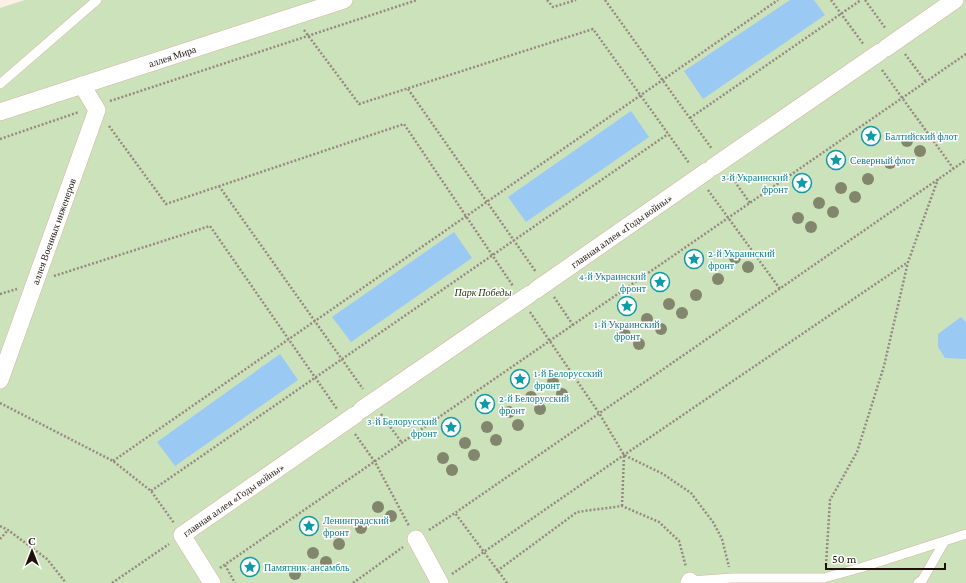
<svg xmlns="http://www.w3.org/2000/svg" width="966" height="583" font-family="'Crimson Pro',serif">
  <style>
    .green { fill: #cce2bb }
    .water { fill: #9ac9f4 }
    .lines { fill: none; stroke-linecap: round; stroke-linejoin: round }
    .lane-casing { stroke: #d6b3a0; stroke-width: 10 }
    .street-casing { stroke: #d6b3a0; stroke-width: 18 }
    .path { stroke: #978982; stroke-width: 2.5; stroke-dasharray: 2 2; stroke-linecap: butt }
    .lane { stroke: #fff; stroke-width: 9 }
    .street { stroke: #fff; stroke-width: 17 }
    .tree { fill: #82866d }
    .labels { text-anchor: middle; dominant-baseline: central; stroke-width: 3; stroke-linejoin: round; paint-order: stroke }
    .street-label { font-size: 10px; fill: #1d110a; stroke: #fff }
    .culture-label { font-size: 10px; fill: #0d838f; stroke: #fff; text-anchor: start }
    .park-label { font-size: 10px; font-style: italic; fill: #1e310a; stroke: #fff }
  </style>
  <rect width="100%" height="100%" fill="#fdeee6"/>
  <path class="green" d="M25,0H966V583H0V8Z"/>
  <path class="water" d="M790,0H814L825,15L703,99L684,71Z
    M631,111L649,137L526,222L508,197Z
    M454,232L472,258L351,342L332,317Z
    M961,317L966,322V359L945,358L938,347V334Z
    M280,354L298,380L175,466L157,442Z"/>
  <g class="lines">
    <defs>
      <path id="lane" d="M0,84L97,0
        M690,581L732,578H824L860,568L966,534
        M918,583L923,579L944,542"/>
      <g id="street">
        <path d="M886,48L955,0"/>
        <path id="s1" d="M0,112L344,0"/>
        <path d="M713,167L880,52"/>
        <path id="s2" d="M536,290L707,171"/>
        <path id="s3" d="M0,380L97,110L82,85"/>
        <path d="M361,410L530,294"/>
        <path d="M416,539L440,583"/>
        <path id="s4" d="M212,583L182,535L355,415"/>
        <path d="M689,583L690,581"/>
      </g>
    </defs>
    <use href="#lane" class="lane-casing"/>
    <use href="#street" class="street-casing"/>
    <path class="path" d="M547,0L553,7L576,0
      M605,0L712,149
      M831,0L864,45
      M865,0L886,29
      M304,30L359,104L593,29L689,163
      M905,54L926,82
      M882,70L953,168
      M408,89L536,272
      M110,101L417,0
      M690,118L861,0
      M109,126L166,204L404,124L513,286
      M0,139L79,112
      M730,175L750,203
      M219,186L363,389
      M708,190L780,289
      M54,276L210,226L337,409
      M0,294L17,289
      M554,297L573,325
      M530,312L599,413L624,455L663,474L691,493L713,522L722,539L729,567
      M0,403L113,461L151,491L174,523
      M381,414L402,443
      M355,434L375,462L409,526
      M113,461L778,0
      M151,491L668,134
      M622,506L624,456
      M0,526L8,530L47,559L66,583
      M429,530L455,513
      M0,539L8,530
      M225,565L235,583
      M826,565L830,500L857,452L884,366L908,262L938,179
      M220,568L966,54
      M497,571L577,512L622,506L659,522L679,541L686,567
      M452,574L624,455L908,262
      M112,583L169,544
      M353,583L403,547
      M507,583L455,513L966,160"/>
    <use href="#lane" class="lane"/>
    <use href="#street" class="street"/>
  </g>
  <g class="tree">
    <circle cx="907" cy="141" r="6"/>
    <circle cx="920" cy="151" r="6"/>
    <circle cx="890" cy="163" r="6"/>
    <circle cx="868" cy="179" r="6"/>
    <circle cx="841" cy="188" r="6"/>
    <circle cx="855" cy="197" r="6"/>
    <circle cx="819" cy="203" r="6"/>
    <circle cx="833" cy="212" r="6"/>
    <circle cx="798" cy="218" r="6"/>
    <circle cx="811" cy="227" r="6"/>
    <circle cx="735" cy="258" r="6"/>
    <circle cx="748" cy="267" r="6"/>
    <circle cx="718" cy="279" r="6"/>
    <circle cx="696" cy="295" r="6"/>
    <circle cx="669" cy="304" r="6"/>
    <circle cx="682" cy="313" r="6"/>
    <circle cx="647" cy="319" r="6"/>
    <circle cx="661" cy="329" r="6"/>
    <circle cx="625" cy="335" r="6"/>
    <circle cx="639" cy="344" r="6"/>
    <circle cx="553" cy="382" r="6"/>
    <circle cx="562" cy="394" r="6"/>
    <circle cx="531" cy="397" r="6"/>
    <circle cx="540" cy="409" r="6"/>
    <circle cx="509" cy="412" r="6"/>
    <circle cx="518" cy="425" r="6"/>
    <circle cx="487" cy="427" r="6"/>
    <circle cx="496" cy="440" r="6"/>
    <circle cx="465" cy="443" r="6"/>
    <circle cx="474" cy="455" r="6"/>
    <circle cx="443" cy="458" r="6"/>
    <circle cx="452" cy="470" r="6"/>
    <circle cx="378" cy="507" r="6"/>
    <circle cx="391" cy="516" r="6"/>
    <circle cx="361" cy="528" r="6"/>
    <circle cx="339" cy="544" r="6"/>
    <circle cx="313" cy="553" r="6"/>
    <circle cx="326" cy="562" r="6"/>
    <circle cx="295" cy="574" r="6"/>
  </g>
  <defs>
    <symbol id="sight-ring" viewBox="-11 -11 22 22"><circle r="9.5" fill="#fff" stroke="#0f9aa8" stroke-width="1.5"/><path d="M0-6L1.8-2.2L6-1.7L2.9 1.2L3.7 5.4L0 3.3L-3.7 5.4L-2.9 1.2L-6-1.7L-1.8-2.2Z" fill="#0f9aa8"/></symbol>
  </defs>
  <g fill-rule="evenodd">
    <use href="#sight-ring" x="860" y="125" width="22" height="22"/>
    <use href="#sight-ring" x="825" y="149" width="22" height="22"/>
    <use href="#sight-ring" x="791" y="172" width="22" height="22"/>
    <use href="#sight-ring" x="683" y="248" width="22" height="22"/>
    <use href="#sight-ring" x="649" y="271" width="22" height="22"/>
    <use href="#sight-ring" x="616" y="295" width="22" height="22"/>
    <use href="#sight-ring" x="509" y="368" width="22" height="22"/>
    <use href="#sight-ring" x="474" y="393" width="22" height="22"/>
    <use href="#sight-ring" x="440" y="416" width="22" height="22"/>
    <use href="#sight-ring" x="298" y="515" width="22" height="22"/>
    <use href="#sight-ring" x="239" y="556" width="22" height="22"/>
  </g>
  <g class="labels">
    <g class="street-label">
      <text stroke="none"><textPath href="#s1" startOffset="181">аллея Мира</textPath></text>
      <text stroke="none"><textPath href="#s3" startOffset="158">аллея Военных инженеров</textPath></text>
      <text stroke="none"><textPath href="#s2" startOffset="104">главная аллея «Годы войны»</textPath></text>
      <text stroke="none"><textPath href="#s4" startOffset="119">главная аллея «Годы войны»</textPath></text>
    </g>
    <g class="culture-label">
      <text x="885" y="136">Балтийский флот</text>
      <text x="850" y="160">Северный флот</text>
      <text x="788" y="177" text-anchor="end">3-й Украинский<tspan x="788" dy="12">фронт</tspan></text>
      <text x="708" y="253">2-й Украинский<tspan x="708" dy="12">фронт</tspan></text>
      <text x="646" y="276" text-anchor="end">4-й Украинский<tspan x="646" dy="12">фронт</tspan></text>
      <text x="627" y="324" text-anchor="middle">1-й Украинский<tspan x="627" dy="12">фронт</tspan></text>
      <text x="534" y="373">1-й Белорусский<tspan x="534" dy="12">фронт</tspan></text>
      <text x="499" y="398">2-й Белорусский<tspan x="499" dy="12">фронт</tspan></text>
      <text x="437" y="421" text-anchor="end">3-й Белорусский<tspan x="437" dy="12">фронт</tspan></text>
      <text x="323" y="520">Ленинградский<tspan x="323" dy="12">фронт</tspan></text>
      <text x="264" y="567">Памятник-ансамбль</text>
    </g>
    <g class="park-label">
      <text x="483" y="292">Парк Победы</text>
    </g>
  </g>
  <g transform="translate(32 551)" stroke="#ffffff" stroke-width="3" paint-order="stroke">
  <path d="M0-3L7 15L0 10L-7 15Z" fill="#1d110a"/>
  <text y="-6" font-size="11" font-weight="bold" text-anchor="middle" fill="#1d110a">С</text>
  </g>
  <path d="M826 563v6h119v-6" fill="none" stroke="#1d110a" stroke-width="2"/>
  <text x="832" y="563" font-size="12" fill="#1d110a" stroke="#ffffff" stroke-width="3" paint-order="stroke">50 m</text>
</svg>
